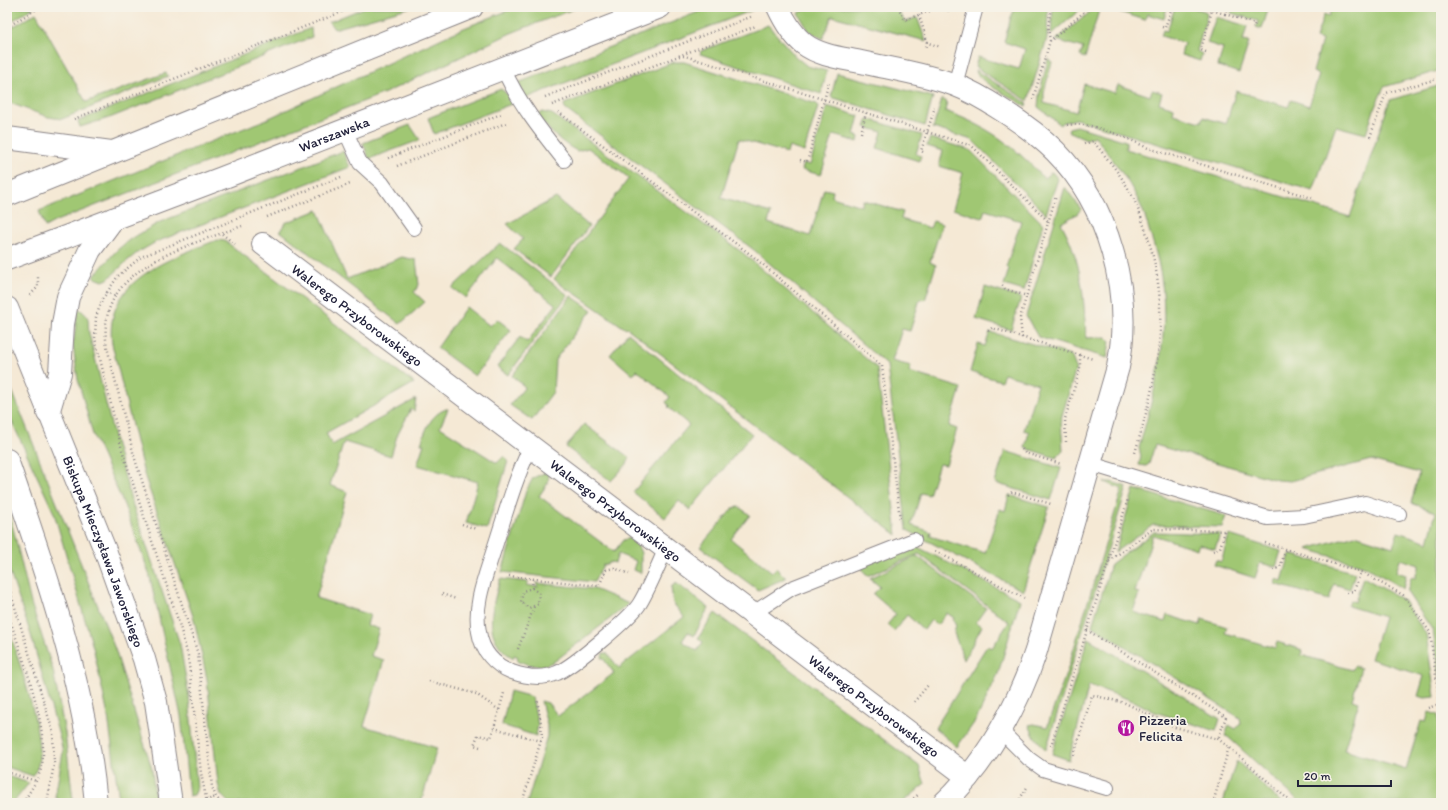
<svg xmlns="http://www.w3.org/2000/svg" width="1448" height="810" font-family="Itim,sans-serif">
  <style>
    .green { fill: #a0c773; stroke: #617457 }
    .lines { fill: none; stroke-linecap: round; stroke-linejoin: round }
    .service-casing { stroke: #8c8688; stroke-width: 16 }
    .minor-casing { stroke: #8c8688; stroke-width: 24 }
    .tertiary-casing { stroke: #8c8688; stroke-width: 24 }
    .secondary-casing { stroke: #8c8688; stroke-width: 24 }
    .path { stroke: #8c8688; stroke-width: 2.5; stroke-dasharray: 1 3; stroke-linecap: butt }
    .service { stroke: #fff; stroke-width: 14 }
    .minor { stroke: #fff; stroke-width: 22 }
    .tertiary { stroke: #fff; stroke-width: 22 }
    .secondary { stroke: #fff; stroke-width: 22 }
    .labels { text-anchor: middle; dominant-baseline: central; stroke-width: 3.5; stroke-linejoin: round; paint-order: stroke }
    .street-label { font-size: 14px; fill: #22223b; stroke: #f7f3e8 }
    .poi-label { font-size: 14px; fill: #22223b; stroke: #f7f3e8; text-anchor: start }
  </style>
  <rect width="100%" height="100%" fill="#f7f3e8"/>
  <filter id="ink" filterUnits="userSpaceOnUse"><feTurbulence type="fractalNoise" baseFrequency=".025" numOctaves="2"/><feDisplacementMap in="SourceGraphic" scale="8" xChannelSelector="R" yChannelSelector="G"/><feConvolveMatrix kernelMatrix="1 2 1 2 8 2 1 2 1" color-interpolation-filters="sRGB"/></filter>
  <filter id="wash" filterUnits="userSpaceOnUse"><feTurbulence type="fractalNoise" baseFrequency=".012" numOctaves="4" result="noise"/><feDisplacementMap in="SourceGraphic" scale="16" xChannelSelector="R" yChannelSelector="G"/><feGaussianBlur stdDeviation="0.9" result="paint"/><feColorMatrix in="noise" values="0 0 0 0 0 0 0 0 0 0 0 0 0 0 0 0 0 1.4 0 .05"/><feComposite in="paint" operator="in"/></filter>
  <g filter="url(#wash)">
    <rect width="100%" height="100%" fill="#f5e9d5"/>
    <path class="green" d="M7,7H33V8L7,24Z
      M366,7H411L334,29L329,22Z
      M517,7H579L511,33L385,93L56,221L45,227L39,211L267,119L464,28Z
      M711,7H747L753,10L526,98L518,83Z
      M814,7H896L905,22L917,17L926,41L832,16L823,39L809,31L798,13Z
      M1016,7H1048L1047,38L1028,101L975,67L978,57L1019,69L1025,49L1004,42L1011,17Z
      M1053,7H1083L1051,35Z
      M1096,7H1100L1085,58L1080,56L1083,48L1056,40Z
      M1104,7H1167L1164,19L1147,14L1145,20Z
      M1175,7H1189L1205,11L1207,15L1197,51L1202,54L1200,61L1181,55L1184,43L1161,36L1163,30L1167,31Z
      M1233,7H1269L1262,29L1256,27L1258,21L1231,13Z
      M1332,7H1441V70L1384,87L1375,107L1366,134L1336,126L1313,191L1076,119L1062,123L1061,125L1038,107L1039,96L1048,59L1052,62L1044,92V103L1076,112L1084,84L1115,93L1118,85L1150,96L1152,90L1162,93L1159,103L1174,108L1173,114L1201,122L1203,117L1226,124L1236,91L1288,107L1291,100L1309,106L1319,75L1313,72L1322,40L1316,38L1324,14L1329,16Z
      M36,13L86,102L166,73L168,76L62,119L48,117L7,102V30Z
      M1216,17L1247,26L1243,41L1249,42L1239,73L1218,66L1223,48L1207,43Z
      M768,25L796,57L807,66L827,71L821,94L700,54L701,51Z
      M311,28L312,37L112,117L80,127L78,121Z
      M674,62H684L817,104L818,107L804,152L789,147L787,153L739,139L721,198L771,213L768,223L810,236L824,189L833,191L832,197L861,206L863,200L903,212L901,219L930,228L933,221L942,224L930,262L936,265L925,300L920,299L910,331L902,329L892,361L911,366L909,372L961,388L949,426L957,429L946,465L939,464L929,495L921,493L911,525L931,532L930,536L985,553L1000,509L1005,511L1009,495L1049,507L1023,591L907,530L887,365L754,250L565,109L564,104Z
      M975,70L1027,103L1026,107C1012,96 981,85 975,70Z
      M837,73L933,97L925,126L831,97Z
      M1441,85V683L1433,631L1407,592L1411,577L1415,578L1419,565L1400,559L1396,572L1406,575L1403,589L1367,567L1307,549L1355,535L1393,547L1398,532L1428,542L1436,512L1411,503L1419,473L1371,460L1291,481L1277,480L1155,445L1149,464L1146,466L1139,465L1141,456L1139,448C1160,372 1177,311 1150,233C1147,223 1144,211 1139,202C1128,178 1110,157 1095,136L1086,139L1068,131L1069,128L1077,126L1126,141V149L1350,217L1390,100Z
      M501,89L512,98L514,103L434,134L428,118Z
      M942,99L947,102L945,111C988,126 1013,145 1044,178L1052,172L1058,179L1046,214L972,140L933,128Z
      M827,106L859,116L854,135L859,137L858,142L833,135L821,175L802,170L804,163L810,165Z
      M543,112L552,114L743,253L877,368L897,535L627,328L626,329L570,290L569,291L554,279L629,178L588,148L577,151C561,143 548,129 536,115Z
      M868,119L922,135L916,154L921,156L919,161L877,148L882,132L865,127Z
      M410,125L420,140L369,159L363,143Z
      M930,138L970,150L1043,224L1024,291L1004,285L1009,269L1006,267L1021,221L985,210L982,218L953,209L963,173L939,166L943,151L927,146Z
      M343,151L350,167L156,242L137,253L126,262L108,279L103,281L93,277L116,251L129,240L160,222Z
      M1065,187L1081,209L1077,214L1061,223C1082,260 1084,297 1086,338L1106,337L1110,341L1107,358L1038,337L1026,316Z
      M556,198L589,226L551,277L514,249L523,239L507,224Z
      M318,210L347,279L402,257L416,260L419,285L414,292L425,302L400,324L280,231L285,223Z
      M217,240L225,241L414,383L326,433L332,445L416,399L414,411L411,409L397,436L391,456L344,442L330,485L347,492L316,598L370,615L367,625L379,629L371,656L384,660L364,726L437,748L421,803H229L221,795L218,784L207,679L194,619L144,474L112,344C103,280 169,259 217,240Z
      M500,243L568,295L508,375L497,367L520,337L527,342L556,305L497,258L466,298L452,288Z
      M985,287L1021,298L1011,330L976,319Z
      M571,296L592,310L555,360L553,392L532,420L510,405L525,387L512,376Z
      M466,307L490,326L497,319L511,330L475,376L437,348Z
      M78,308C92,318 87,319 89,333L116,445L132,503L180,644L189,697L197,789L194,795L189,796L181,716L149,573L124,505L93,435L78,380L73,346Z
      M990,332L1071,355L1076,368L1061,419L1063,451L1056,458L1025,448L1029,432L1024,430L1038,384L1004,374L1001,381L970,372L978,344L985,346Z
      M628,333L752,434L690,510L679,501L665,518L633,492L689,425L668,407L669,406L666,402L670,397L637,370L633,375L610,355Z
      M7,378L115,649L152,769L155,798L119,799L108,716L94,651L54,513L7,411Z
      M446,409H448L440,427L497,463L504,456L508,461L487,529L466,523L478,482L417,465L424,444H421C426,429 430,415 446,409Z
      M584,424L630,458L627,464L611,481L566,447Z
      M1005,451L1061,468L1051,500L995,483Z
      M544,473H549L548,483L539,496L614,552L623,540L634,537L641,553V573L633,570L636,561L618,554L615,563L612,562L603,565L594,582L502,572L526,491L533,478Z
      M1104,482H1112L1127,487L1046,750L1034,736L1029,725L1034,724L1047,727L1068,668L1122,489Z
      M1134,489L1226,516L1222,527L1153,525L1115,552Z
      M7,503L31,603L53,670L65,733L73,800L61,801L55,797L63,752L61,743L31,635L7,564Z
      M739,507L750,515L731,539L772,572L776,568L786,578L758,590L700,547L733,508Z
      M1154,532L1220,534L1215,549L1199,544L1197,549L1153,535L1135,592L1139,593L1133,612L1165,622L1167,615L1200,625L1202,619L1227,627L1225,633L1275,648L1277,642L1303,650L1301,655L1352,670L1354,666L1361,668L1352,700L1359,702L1344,750L1406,769L1421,721L1426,722L1429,712L1438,715L1441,740V803H1301L1228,737L1225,736L1229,725L1236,729L1241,723L1240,718L1092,626L1111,564Z
      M1229,535L1281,551L1276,567L1260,563L1255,578L1214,565L1216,560L1221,562Z
      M912,544L1020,600L998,674L976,720L957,747L935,728L987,646L992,648L1009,622L919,554L867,576L861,567Z
      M1290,554L1355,573L1350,589L1334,584L1329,600L1275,584L1276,579L1282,581Z
      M917,556L986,608L976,622L982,626L964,660L954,633L956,626L953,620L954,618L947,613L937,625L931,620L924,630L907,615L894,631L887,625L896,614L873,594L880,587L870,578Z
      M1363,577L1403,600L1426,634L1435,697L1424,698L1418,696L1424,676L1371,659L1384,617L1348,606L1350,600L1355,602Z
      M500,579L529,582L526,585L538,587L536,583L594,589L629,604L555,661C541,668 532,667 517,660L518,657L514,655L513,658C481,638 492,609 500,579Z
      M676,583L709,608C702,617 700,626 694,636L688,632L682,641L697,651L703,642L698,638L715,613L919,766L925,784L902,803H527L547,736V725L541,701L548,703L558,716L614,673L602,657L603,653H607L619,668L684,617L673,603L671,587Z
      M7,624C17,656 45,733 38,765C37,769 35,772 33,776L7,767Z
      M1088,638L1220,719L1216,731L1155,712L1136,702L1089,685L1069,760L1052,754Z
      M510,691L532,697L538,725L536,736L502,725Z
      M1236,762H1238L1282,803H1223Z
      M7,776L29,783L13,803H7Z"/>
  </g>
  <g filter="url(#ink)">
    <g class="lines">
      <defs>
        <path id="service" d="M503,68C518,102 541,131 564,160
          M955,85L976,7
          M345,130L360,163L382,183L414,228
          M531,446C515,479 506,512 495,546C487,573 473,604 479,632C482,651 494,665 512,672C526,677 543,679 557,673C572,667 632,617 640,603C650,586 658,566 666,548
          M1091,464L1268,518L1304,516L1365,503L1399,514
          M752,614L792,588L914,540
          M1000,730L1029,759L1043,769L1107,788"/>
        <g id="minor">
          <path d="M778,7C784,20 793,35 804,44C820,56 842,58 861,62C892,69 925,74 955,85C971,91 986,100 1000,109C1019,121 1039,135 1055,151C1109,205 1133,293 1118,367L1036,651C1018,706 986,763 944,803"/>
          <path id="s1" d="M263,244L968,777"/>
        </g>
        <g id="tertiary">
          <path d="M7,138L111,152"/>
          <path id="s2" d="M7,308L105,550L144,659L156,702L171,803"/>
          <path d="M48,413L60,373L63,324L68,297L90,250L113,219"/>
          <path d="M7,460C46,572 85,684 96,803"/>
        </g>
        <g id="secondary">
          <path d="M7,195L472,7"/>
          <path id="s3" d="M7,259L222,178L660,7"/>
        </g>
      </defs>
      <use href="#service" class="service-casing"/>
      <use href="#minor" class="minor-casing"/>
      <use href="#tertiary" class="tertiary-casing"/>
      <use href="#secondary" class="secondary-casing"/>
      <path class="path" d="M898,7L905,20L938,8L951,11
        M1201,7L1225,14L1227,7
        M1225,14L1255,24L1253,28
        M919,15L927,41L925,49
        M7,27L40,7
        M1162,27L1165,28L1172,7
        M927,41L928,43L941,47
        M1050,41L1048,28L1051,7
        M1206,52L1201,50L1212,10
        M679,56H685L972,146L1049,222
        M545,97L753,16
        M1033,99L1050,41L1090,7
        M552,105L756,26
        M558,112L754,257L882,366L900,520
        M74,119L354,7
        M1067,125C1090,121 1127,138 1148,148L1312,198
        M861,133L866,113
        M1370,137L1386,93L1441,78
        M1084,144L1093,141C1105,156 1119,172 1129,190C1137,204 1143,222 1148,238C1172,316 1157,377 1135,453
        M923,152L921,151L935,107
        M388,158L501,114
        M800,160L807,162L829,82
        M397,166L506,123
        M267,217L350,184
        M222,234L235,244
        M1002,285L1005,289L1027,296
        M106,292L116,296
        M30,295L38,287V277
        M988,331L992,328L1093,359
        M1022,338L1020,318L1056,196
        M1066,442L1065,419L1080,369V355
        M1022,449L1025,453L1061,464
        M1008,495L1012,492L1051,504
        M462,524L476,529
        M1265,543L1361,572L1403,595L1430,632L1441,713
        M935,551L1024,598
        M1213,551L1220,548L1225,531
        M1109,561L1153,529L1226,531
        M1273,570L1280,567L1286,549
        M509,576L599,586L606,570L614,568L629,574
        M7,581L53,732L54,764L47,803
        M532,588L539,593L538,604L529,608L521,602L523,591L532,588L533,579
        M1347,592L1354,591L1361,571
        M442,594L456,599
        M7,611C20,651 49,725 42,765C39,779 30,791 23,803
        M1087,630L1226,717L1218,739
        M518,649L534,607
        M429,681L476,694L499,710
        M914,702L929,684
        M1428,708L1440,704
        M494,728L541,741
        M1051,746L1128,499
        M480,747L474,745L478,735L491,738L504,693
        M1074,755L1092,695L1125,703L1175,727L1218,739L1229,747
        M7,772L36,781
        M198,803L216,797
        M207,803L201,773L188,656L179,623L122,450L95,338L96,317L102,300L118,276L141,257L341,177
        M221,803L216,797L212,787L198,654L134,456L107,347C93,268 186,247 242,226
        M522,803L542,737L541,724L537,699
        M907,803L918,795
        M1019,803L1021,797L1028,786
        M1213,803L1229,747L1292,803"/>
      <use href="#service" class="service"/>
      <use href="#minor" class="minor"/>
      <use href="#tertiary" class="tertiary"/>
      <use href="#secondary" class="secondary"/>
    </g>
  </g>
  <defs>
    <symbol id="restaurant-disc" viewBox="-11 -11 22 22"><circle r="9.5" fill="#b5179e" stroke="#f7f3e8"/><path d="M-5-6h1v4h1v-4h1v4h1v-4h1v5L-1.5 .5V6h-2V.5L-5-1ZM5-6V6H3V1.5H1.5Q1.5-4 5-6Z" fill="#fff"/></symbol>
  </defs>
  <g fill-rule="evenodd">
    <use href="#restaurant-disc" x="1116" y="718" width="20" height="20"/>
  </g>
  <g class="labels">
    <g class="street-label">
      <text stroke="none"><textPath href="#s3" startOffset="350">Warszawska</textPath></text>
      <text stroke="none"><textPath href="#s1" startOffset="118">Walerego Przyborowskiego</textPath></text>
      <text stroke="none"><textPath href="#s1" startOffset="442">Walerego Przyborowskiego</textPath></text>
      <text stroke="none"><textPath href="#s2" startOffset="262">Biskupa Mieczysława Jaworskiego</textPath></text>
      <text stroke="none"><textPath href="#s1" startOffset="766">Walerego Przyborowskiego</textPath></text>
    </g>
    <g class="poi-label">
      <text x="1139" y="720">Pizzeria<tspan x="1139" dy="16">Felicita</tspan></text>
    </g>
  </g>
  <rect width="1448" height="810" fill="none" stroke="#f7f3e8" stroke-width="24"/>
  <path d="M1298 780v6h93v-6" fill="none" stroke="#22223b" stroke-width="2"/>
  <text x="1304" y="780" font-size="12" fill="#22223b" stroke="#f7f3e8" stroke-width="3" paint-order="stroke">20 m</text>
</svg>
